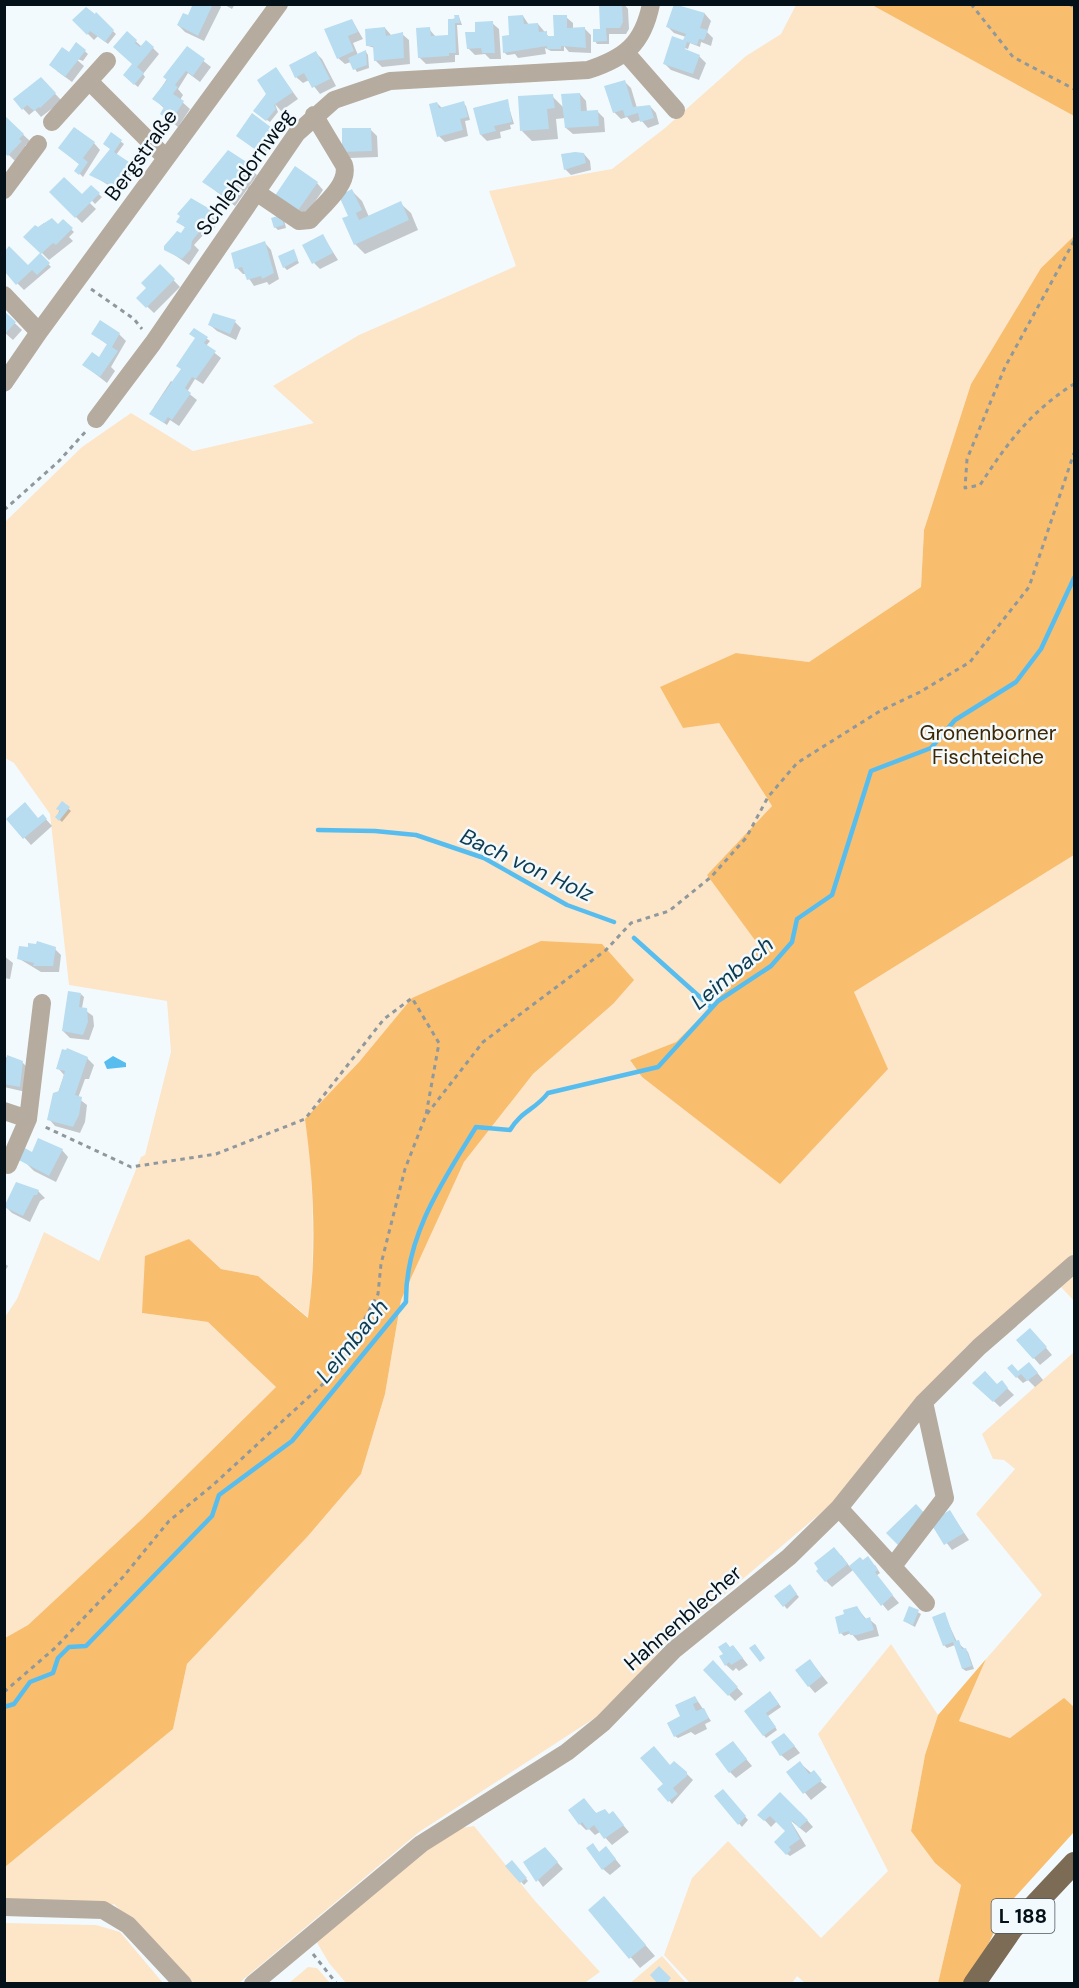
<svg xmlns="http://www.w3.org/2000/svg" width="1079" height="1988" font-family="'DM Sans',sans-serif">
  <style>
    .green { fill: #fde5c8 }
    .forest { fill: #f8be6e }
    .water { fill: #57bdef }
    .shadow { fill: #0003 }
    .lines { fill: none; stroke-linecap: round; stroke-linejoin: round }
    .stream { stroke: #57bdef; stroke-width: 4.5 }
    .building { fill: #b8dcf0 }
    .path { stroke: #8f989d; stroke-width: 3; stroke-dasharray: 4.5 4.5; stroke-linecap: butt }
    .minor { stroke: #b5ab9f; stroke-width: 18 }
    .major { stroke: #7c6b55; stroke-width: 22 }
    .labels { text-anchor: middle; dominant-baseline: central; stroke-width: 5; stroke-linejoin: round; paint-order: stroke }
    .shield { fill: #f3fafe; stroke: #4c575d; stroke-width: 1.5 }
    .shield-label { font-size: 20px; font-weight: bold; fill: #051118 }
    .street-label { font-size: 21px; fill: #051118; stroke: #f3fafe }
    .park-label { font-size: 21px; fill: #3d2703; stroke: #f3fafe }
    .water-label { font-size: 22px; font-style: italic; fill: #0e3b50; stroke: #f3fafe }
  </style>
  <rect width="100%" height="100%" fill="#f3fafe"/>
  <path class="green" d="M796,5H872L1074,116V236L1041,268L971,384L924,530L921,587L809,662L736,653L719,723L772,806L707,875L761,947L711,1007L676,1042L630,1060L642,1077L780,1183L854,992L1074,855V1256L965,1348L907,1411L842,1495L666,1644L604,1712L419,1832L239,1983H194L114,1904L98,1910L5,1906V1867L173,1729L187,1664L308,1536L361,1474L385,1394L401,1300L464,1162L533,1074L613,1004L360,1061L306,1119C314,1185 315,1252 309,1318L258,1276L221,1269L189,1239L142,1313L208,1322L276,1387L142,1519L28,1625L5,1638V1317L17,1299L44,1232L99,1261L141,1157L145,1155L171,1052L167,1001L69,985L50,814L14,763L5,758V522L82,447L131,413L193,451L314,423L273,386L359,335L516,266L489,191L612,169L665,128L746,56L781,34Z
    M1074,1276V1301L1061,1287Z
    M1074,1352V1707L1064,1699L1010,1738L959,1721L986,1659L1042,1595L976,1514L1015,1469L1004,1460L993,1459L982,1434Z
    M891,1644L938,1715L925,1755L911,1831L935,1863L961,1885L938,1983H805L797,1976L792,1983H690L664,1955L692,1878L728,1841L821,1938L888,1871L818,1734Z
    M474,1826L535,1901L600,1972L583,1984L346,1983L329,1963L316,1941L449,1830Z
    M5,1923L96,1925L120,1932L163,1983H5Z
    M662,1956L686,1983L629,1984Z
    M308,1967L317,1968L330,1983H289Z"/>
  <path class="forest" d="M872,5H1074V116Z
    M1074,236V855L854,992L888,1069L780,1184L642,1077L630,1060L676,1042L711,1007L760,947L707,875L772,806L719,723L683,728L660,687L736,653L809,662L921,587L924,530L971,384L1041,268Z
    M541,941L602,944L634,980L613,1004L533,1074L464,1162L401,1300L385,1394L361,1474L308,1536L187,1664L173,1729L5,1867V1638L28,1625L142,1519L276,1387L208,1322L142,1313L145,1256L189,1239L221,1269L258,1276L308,1318C317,1253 314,1184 305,1119L360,1061L412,998Z
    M986,1659L959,1721L1010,1738L1064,1698L1074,1707V1832L1006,1907L976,1970L966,1983H938L961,1885L935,1863L911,1831L925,1755L938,1715Z"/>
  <path class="water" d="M113,1056L126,1063V1067L107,1069L104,1062Z"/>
  <path class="shadow" d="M195,4H219L221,7L204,41L185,32L178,25L189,17Z
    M223,4H235L232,9Z
    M601,4H624L628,9L629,29L626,34H609V44H597L595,41L603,30Z
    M675,6L705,14L711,21L707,32L713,38L711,46L701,42L700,47L690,43L688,49L672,44V47L699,56L706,63L699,80L671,70L664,63L673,38L684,42L686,37L674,33L668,27Z
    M523,16L529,25L538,24L549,37H555L566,17L573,23V29H585L591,35V53L569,52L564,46V51H551L545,48L546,54L518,58L515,54L507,55L504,52L508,37Z
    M459,17L462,25H457L459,55H455V62L426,64L419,57L429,29L436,37L450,39L449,20Z
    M74,20L110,28L116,34L108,44L98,36L94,40Z
    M352,20L363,39L353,43L358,55L366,52L368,55L369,68L357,72L351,62L345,64L338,58Z
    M492,23L499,29L501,59H490L485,54L475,55L468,48L477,33Z
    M385,28L391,35L402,34L409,40L410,64L382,67L375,60V48L368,46Z
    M127,33L142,47L153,48L159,54L143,74L145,77L138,87L127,78L133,64Z
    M77,44L88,54L83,61L75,58L84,66L72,82L57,71L74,58Z
    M187,48L211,67L200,82L188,73L178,89L183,95L180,100L190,109L178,127L162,114L165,109L154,99Z
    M316,53L322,59L336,86L320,94L309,80L303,83L296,77Z
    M276,69L298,99L281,111L275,104L278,112L270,122L258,114Z
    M41,79L62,101L41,117L35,110L29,115L15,100Z
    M624,81L631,88L637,108L650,106L656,113L659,124L648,128L641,120L632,123L627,117L621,119L614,112Z
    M580,94L586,101L587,112L597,111L604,118L605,132L573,134L566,128L565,118L556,119L558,139L532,141L522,131L552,96L564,108Z
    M507,101L514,124L510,125L511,129L500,132L501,138L487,141L481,135Z
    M437,103L442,108L463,103L466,106L470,120L465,121L468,136L445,142L439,136Z
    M252,115L278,136L263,156L238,135Z
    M4,117L30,141L25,146L27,149L15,161L5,151Z
    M370,129L377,136L378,157L350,158L344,151Z
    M111,134L124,144L116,155L135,170L119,192L91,174L112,149Z
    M94,143L100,150L83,177L76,170L80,165L60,148Z
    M228,152L257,175L235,206L204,182Z
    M584,154L590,161L591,170L571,175L565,169Z
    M65,179L96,209L82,223L51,192Z
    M317,183L323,190L304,218L283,203Z
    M91,187L102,197L95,204L85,193Z
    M352,191L362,201L369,217L400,203L411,213L418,230L365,254L355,244L350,216Z
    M214,213L220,219L209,236L205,233L194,245L199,250L189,265L166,249L186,239V228L181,224Z
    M284,220L286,228L278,230L275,227Z
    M63,221L74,232L69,237L73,241L49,260L26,237L44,223L58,226Z
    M323,236L338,260L320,269L314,263Z
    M265,243L271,250L279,279L269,285L267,282L254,286L246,274H243L237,268Z
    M9,248L28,267L40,255L51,267L24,290L4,270V253Z
    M293,251L299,263L287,270L284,267Z
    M160,266L180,287L154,313L138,298L148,288Z
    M4,313L22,330L13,340L4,332Z
    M235,322L241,328L236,340L217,331L210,325Z
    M194,330L210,341L206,346L221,358L203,384L195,379L187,392L197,400L179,426L170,420L167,425L154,416V407L171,381L179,386L182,369L197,338Z
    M93,334H119L126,341L111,367L115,371L107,383L84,365L99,358L108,345Z
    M62,803L71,811L62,822L57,817Z
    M43,816L52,826L31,845L8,819H39Z
    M55,949L61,955L59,972H41L18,958Z
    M4,956L13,963L10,979L4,978Z
    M81,994L84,997L82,1008L93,1016L94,1026L89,1040L70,1038L63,1031Z
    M7,1057L23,1063L29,1069L26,1092L4,1087V1059Z
    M87,1058L94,1065L89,1079H85L78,1098L87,1105L85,1122L80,1133L55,1126L49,1119L64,1075L58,1068Z
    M62,1150L68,1157L56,1182L34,1171L27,1164L31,1153Z
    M38,1191L45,1198L40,1201L30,1222L12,1213L5,1206Z
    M4,1263L8,1266L4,1273Z
    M1037,1337L1052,1355L1040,1365L1018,1340Z
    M1035,1370L1043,1380L1035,1387L1028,1380L1023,1383L1017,1377L1019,1372Z
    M1001,1382L1014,1395L1000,1407L975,1383L997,1386Z
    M950,1512L969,1540L952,1550L932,1523Z
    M841,1555L850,1567L863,1562L832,1587L826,1581Z
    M875,1565L880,1573L876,1576L899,1603L888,1611L860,1577Z
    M792,1589L799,1597L787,1609L776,1596Z
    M857,1608L867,1620L869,1619L876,1625L879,1636L858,1641L851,1633L844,1636L841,1633L843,1616Z
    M910,1608L921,1614L915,1627L904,1621Z
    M944,1614L957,1642L968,1652L974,1669L966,1671L963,1669L955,1645L947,1648L944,1645Z
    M733,1646L748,1665L739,1671L736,1668L733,1671L726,1665Z
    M816,1668L828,1683L815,1693L809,1686Z
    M720,1669L743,1694L735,1701L705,1670Z
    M773,1696L781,1707L768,1716L777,1730L766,1738L746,1711Z
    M695,1697L711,1721L705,1724L707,1729L695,1735L691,1732L678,1738L675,1736L682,1716Z
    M791,1742L800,1753L788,1761L781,1755Z
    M733,1743L752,1766L736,1778L730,1772Z
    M800,1763L827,1787L811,1800L788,1772Z
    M671,1766L686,1773L693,1780L672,1804L659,1789L667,1785Z
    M723,1791L748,1820L742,1827L716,1796Z
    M584,1800L597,1814L610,1815L613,1813L629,1832L612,1845L600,1832L595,1835L589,1829L586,1830L580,1824Z
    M800,1812L813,1827L806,1833L790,1820L806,1846L790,1856L787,1854V1831L777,1821L771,1827L760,1815Z
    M593,1845L600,1853L612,1855L621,1866L610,1875L603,1869Z
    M551,1855L563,1869L543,1887L525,1862L531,1857L533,1859Z
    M512,1862L528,1881L524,1885L507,1866Z
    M604,1898L655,1956L640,1968L590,1910Z"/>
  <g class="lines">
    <path class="stream" d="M318,830L375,831L416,835L484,858L567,905L614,922
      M634,938L711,1007
      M4,1707L14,1704L30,1682L53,1673L58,1658L69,1647L86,1646L212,1516L219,1495L292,1441L406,1302C405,1236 443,1181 476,1127L510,1130C521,1111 535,1110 548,1093L658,1067L718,1001L771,966L792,942L797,919L832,895L871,771L931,748L955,720L1016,682L1041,649L1074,578"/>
  </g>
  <path class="building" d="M193,4H213L198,36L177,25L183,13L188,15Z
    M599,4H622L623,22L620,28H606L607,41L593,42V29H600Z
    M674,4L705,13L700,28L708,30L704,40L699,39L697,45L687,42L685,49L700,55L693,74L663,64L672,36L683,40L686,34L666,27Z
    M86,7L95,14L96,12L114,30L105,42L90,31L87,35L72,20Z
    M454,15H459L460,23H455L456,53H449V56L418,58L416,28L430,27L431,36L448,35V19H455Z
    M523,15L524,24L538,23L539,32L547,31V36H554L553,15H567V28L585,27L586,48L561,46V49H547V46L503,53L502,36L509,35L508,16Z
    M352,19L358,32L348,36L354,51L337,59L324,29Z
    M493,21L495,53H482L481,48L467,49L465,32H475V22Z
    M385,27L386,36L403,32L404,58L374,61L373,46H366L365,29Z
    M127,31L137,40L135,43L140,47L146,40L154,47L137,67L144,73L134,85L123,75L132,64L113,47Z
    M76,42L86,50L65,77L49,65L62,47L69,52Z
    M187,46L205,59L193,76L186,71L175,85L178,87L173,94L184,101L171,122L160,114L164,107L152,99L167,80L163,77Z
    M366,50L367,65L353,70L348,58Z
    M316,51L330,79L312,88L304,73L295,78L289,65Z
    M276,67L293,92L274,105L276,109L266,121L253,111L266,94L257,80Z
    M41,77L56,93L40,108L39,107L34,111L27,105L22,110L13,99Z
    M625,80L633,107L650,105L654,118L640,122L638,113L625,117L623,110L613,113L604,86Z
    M580,93L581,111L598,110L599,126L565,128L561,94Z
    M553,94L555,108L547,109L549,129L520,131L518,96Z
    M508,99L512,122L494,126L496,131L480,135L473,108Z
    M464,101L468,117L460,119L463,130L437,137L429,104L437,102L439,108Z
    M252,113L272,128L256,150L236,136Z
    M4,115L24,134L19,139L22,141L8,156L4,153Z
    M74,127L95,142L83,158L88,162L79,175L74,171L79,164L58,148Z
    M342,128H371L372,151L342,152Z
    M111,132L122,140L114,152L129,162L112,186L89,175L110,149L103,144Z
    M228,150L248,163L225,197L202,182Z
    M575,152L584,153L586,163L564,170L561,154Z
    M295,166L318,182L297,212L274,197Z
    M64,177L82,194L91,185L100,193L75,218L49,192Z
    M352,189L362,210L356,213L359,220L401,201L409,220L354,245L342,218L348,216L339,196Z
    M191,198L215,212L192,241L191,249L182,259L164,250V246L177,231L181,233L185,227L176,222L180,216L177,214Z
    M281,215L284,225L274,228L271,218Z
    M52,218L58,224L63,219L73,228L56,245L53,243L41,254L50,263L37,275L32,270L16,285L5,272V251L9,246L28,265L40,253L23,237L35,225L38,227Z
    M323,234L333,253L312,264L302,245Z
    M265,241L274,273L262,279L261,276L247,280L242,267L235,269L231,253Z
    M294,249L298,260L283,268L278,256Z
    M160,264L175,279L146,308L136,298L146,288L141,283Z
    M4,311L16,322L4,335Z
    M213,313L236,320L230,334L208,325Z
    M100,320L120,333L112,347L118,351L100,377L82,365L92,352L99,357L107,344L91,334Z
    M194,328L208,337L204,343L216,351L196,379L192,377L185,388L191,393L172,420L168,417L164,423L149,414L181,369L176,366L195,338L189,334Z
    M62,801L70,807L59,821L55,817L60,811L56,809Z
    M25,802L38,818L43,814L47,819L23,839L6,819Z
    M37,941L56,947L53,966H33L34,963L17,959L19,946L28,947V943L36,944Z
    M68,991L81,993L79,1007L87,1008L88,1022L83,1035L62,1031Z
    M67,1048L88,1057L75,1095L82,1097L79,1115L73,1127L47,1120L53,1093L59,1091L65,1071L56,1069L62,1049L66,1050Z
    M7,1055L23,1061L20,1087L4,1084Z
    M38,1138L63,1149L49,1176L15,1158L21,1146L32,1152Z
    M16,1182L39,1190L37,1195H34L23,1216L4,1207Z
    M1030,1328L1047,1347L1033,1359L1016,1340Z
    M1029,1362L1038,1373L1027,1381L1021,1374L1016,1378L1007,1368L1012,1364L1018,1371Z
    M985,1371L997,1384L1002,1380L1008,1388L993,1402L972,1383Z
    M916,1504L928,1517L898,1545L886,1533Z
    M950,1510L964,1533L944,1545L930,1522Z
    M834,1547L848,1564L825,1582L816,1571L818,1569L814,1563Z
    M868,1556L878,1570L875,1572L893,1595L881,1606L849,1566L860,1557L863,1560Z
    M790,1584L797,1594L783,1607L774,1596Z
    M857,1606L865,1619L870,1617L874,1630L857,1635H850L849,1631L839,1634L835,1617L844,1614L843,1610Z
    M909,1606L919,1610L913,1625L903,1621Z
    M945,1612L955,1641L959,1640L962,1649L966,1648L972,1666L962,1669L953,1642L943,1646L932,1617Z
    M726,1642L730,1647L733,1645L743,1658L731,1665L729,1662L725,1666L719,1656L723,1654L718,1647Z
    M755,1644L765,1658L760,1662L749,1648Z
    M810,1659L822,1676L808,1687L795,1670Z
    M713,1660L738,1687L728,1696L703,1670Z
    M770,1691L779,1704L766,1713L776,1727L763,1736L744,1711Z
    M695,1696L698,1702L693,1704L696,1711L704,1708L709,1718L674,1737L667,1723L680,1716L675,1705Z
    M784,1733L795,1746L780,1756L771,1742Z
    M733,1741L747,1759L729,1773L715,1754Z
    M654,1746L670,1765L674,1761L687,1772V1776L673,1788L678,1794L668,1802L657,1789L663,1784L640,1758Z
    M800,1761L809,1774L814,1770L822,1780L803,1794L786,1772Z
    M723,1789L746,1816L738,1825L714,1796Z
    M780,1792L808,1820L799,1828L793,1821L791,1822L800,1839L789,1847L791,1850L786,1855L774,1842L785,1831L770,1816L764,1821L757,1815Z
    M584,1798L596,1813L605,1809L609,1814L613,1811L624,1825L604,1839L594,1825L588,1830L582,1822L579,1825L568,1810Z
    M593,1843L599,1852L606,1846L616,1859L602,1870L586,1848Z
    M545,1847L558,1862L536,1882L523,1862Z
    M512,1860L527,1878L520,1883L505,1866Z
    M604,1896L646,1945L629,1959L588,1910Z
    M659,1966L671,1978L666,1984H658L650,1975Z"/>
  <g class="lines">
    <path class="path" d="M971,4L1013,57L1074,89
      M1069,4L1074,7
      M1074,241L1005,367L967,459L965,488L980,485C1008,442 1031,411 1074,384
      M91,289L134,319L142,329
      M4,510L59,461L87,430
      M427,1114L483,1042L606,950L631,923L669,911L711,877L746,838L768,797L797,763L880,711L920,692L970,662L1029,587L1074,453
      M4,1692L55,1648L123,1577L169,1521L213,1485L336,1372L378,1294L381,1264L405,1169L426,1115L439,1043L412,998L384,1019L305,1119L216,1154L131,1167L43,1126
      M313,1954L337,1984"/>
    <path class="minor" d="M626,53L676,110
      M89,81L166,158
      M52,122L107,61
      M4,190L38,144
      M256,192L299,221L310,220C322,206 350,184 344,165L314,115
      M4,295L39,332
      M4,383L39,332L279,4
      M96,419L153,343L297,133L334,100L390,81L588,70C625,58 643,44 651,4
      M4,1111L28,1119
      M8,1165L28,1119L42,1003
      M839,1508L926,1603
      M893,1566L945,1498L924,1402
      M4,1907L103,1910L128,1925L183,1984
      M253,1984L421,1844L567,1752L603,1723L674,1650L789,1557L839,1508L924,1402L979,1347L1074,1264"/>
    <path class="major" d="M974,1984L1012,1929L1074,1863"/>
  </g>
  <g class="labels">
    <rect class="shield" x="991.5" y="1899" width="63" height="34" rx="4.5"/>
    <g class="shield-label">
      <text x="1023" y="1916">L 188</text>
    </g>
    <g class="street-label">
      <text transform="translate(141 155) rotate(-54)">Bergstraße</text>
      <text transform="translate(245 172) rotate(-54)">Schlehdornweg</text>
      <text transform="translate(683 1618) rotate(-41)">Hahnenblecher</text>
    </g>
    <g class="park-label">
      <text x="988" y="733">Gronenborner<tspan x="988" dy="24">Fischteiche</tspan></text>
    </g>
    <g class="water-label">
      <text transform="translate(527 865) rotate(25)">Bach von Holz</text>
      <text transform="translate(732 973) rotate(-40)">Leimbach</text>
      <text transform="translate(352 1341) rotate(-51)">Leimbach</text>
    </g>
  </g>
  <rect width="1079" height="1988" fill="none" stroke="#051118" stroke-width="12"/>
</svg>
